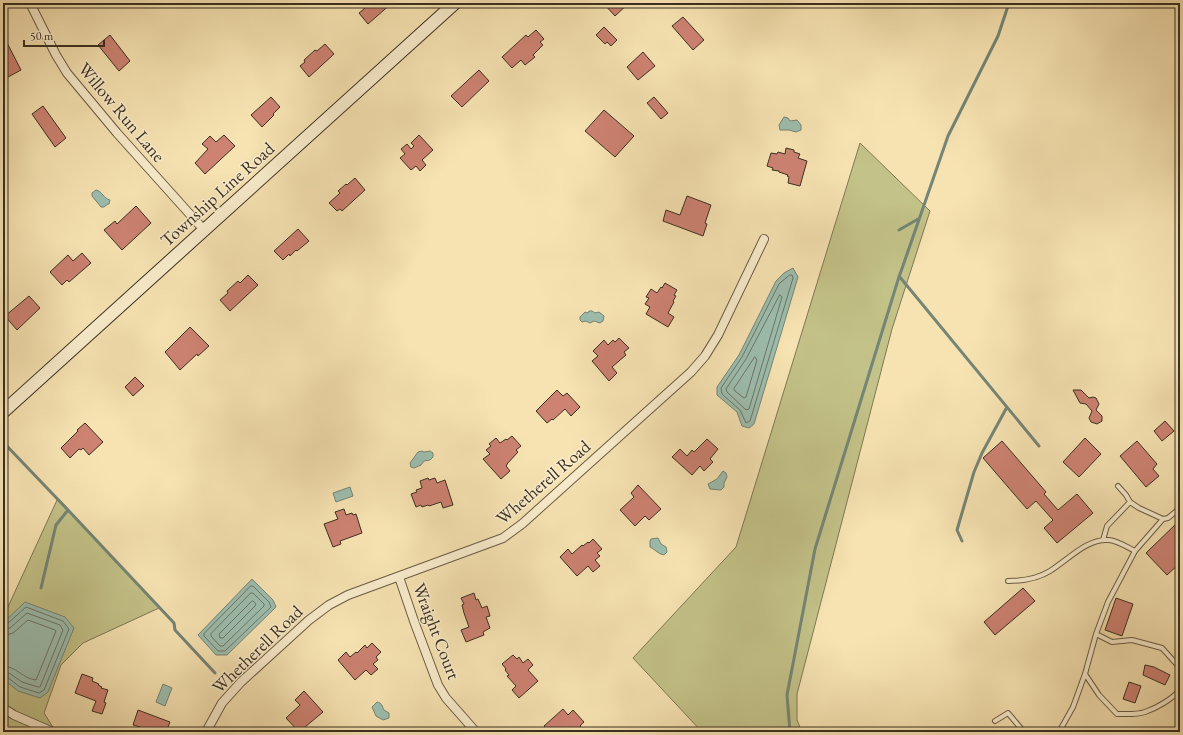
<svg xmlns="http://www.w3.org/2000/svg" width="1183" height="735" font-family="'EB Garamond',serif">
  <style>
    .green { fill: #c3c288; stroke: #7e7854 }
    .water { fill: #9dbeaf; stroke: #758576 }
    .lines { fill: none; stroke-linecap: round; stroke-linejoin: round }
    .shore { stroke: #6c7668; stroke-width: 1 }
    .stream { stroke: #758576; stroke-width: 3 }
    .building { fill: #cd8272; stroke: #3a2f20 }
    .lane-casing { stroke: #695c44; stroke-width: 6 }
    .street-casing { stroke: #695c44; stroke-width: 10 }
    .secondary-casing { stroke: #3a2f20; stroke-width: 14 }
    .lane { stroke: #faedcd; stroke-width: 4 }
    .street { stroke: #faedcd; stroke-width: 8 }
    .secondary { stroke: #faedcd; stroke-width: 12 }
    .labels { text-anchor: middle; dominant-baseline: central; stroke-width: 3; stroke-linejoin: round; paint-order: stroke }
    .street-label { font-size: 18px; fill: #3a2f20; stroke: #faedcd }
  </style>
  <rect width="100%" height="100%" fill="#f7e3b2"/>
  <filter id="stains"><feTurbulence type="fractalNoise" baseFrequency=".005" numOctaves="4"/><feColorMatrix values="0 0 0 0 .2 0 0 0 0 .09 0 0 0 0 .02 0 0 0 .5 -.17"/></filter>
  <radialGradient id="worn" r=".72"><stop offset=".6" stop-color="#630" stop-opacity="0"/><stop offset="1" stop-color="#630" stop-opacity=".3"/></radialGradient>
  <path class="green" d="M860,143L930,211L892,329L797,694V720L802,732H702L633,658L736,547Z
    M58,498L159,608L83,643L61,665L44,713L56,732H3V611L7,609Z"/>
  <path class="water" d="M784,117L788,118L790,121L797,120L801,125V130L796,132L789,130H780L779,125Z
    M96,190C102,191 104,199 110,200L109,204H108L104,207H101L92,196V193Z
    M793,268L798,277L754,424L749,428L742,426L737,412L717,395V387L739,355L776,281L784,273Z
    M589,311H592L595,313L599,312L604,316L603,321L600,323L594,321L590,323L586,321L582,322L580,320V317L585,312L588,313Z
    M422,451L424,452L430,451L433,453V457L430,460L424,461L421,465L414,468L411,467L410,463L418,452Z
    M723,471L726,473L727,477L724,483V487L721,490L710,489L708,484L717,479Z
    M350,487L353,496L336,502L333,493Z
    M658,538L661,544L666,547L667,552L664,555C658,554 656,550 650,547V541L651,539Z
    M252,579L273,600L276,607L227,655H216L198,635Z
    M25,602L65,617L74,628L48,692L40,698L18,691L3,679V623Z
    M163,684L172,688L165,706L156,702Z
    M377,702C382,703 382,706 384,710L389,713V718L383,720L376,716L372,707Z"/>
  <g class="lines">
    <path class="shore" d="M790,275H792L793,278L750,421L746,423L740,410L722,394L721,388L742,357L779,284Z
      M780,295L782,297L749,409L746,410L727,392L726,389L746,359Z
      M755,357L757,360L746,397L744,398L735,391L734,389Z
      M251,586H253L269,602L271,607L225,651H218L204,636V634Z
      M251,593H253L264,604V606L223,646H220L211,636V634Z
      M253,601L256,604L255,606L223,638H220L219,634L251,602Z
      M3,625L7,624L26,607L63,621L69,629L44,690L39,693L20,687L7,677H3
      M3,630L10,628L27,613L60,625L63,630L40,687H38L22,682L9,673L3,672
      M3,636L13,633L28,620L55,630L56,631L36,680C23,679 16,666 3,666"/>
    <path class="stream" d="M899,230L918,219
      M899,276L1039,446
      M3,442L68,510L56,525L41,588
      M68,510L174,623L175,630L215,673
      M962,541L957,530L974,472L982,453L1007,407
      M10,732L11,729
      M790,732L787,695L815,549L898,280L948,136L998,36L1009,3"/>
  </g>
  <path class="building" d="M371,3H392L368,24L359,13Z
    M603,3H629L615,16Z
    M683,17L704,40L693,50L672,26Z
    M604,27L617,40L611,46L607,42L605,44L596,35Z
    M536,30L544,39L540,42L543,45L533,55L535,57L525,65L521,60L512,68L502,57L526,35L528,37Z
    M3,35L21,70L8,77L3,67Z
    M110,35L130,61L119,71L98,45Z
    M325,44L334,54L309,77L300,66L305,62L304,60L315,50L317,51Z
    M643,52L655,66L638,80L627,67Z
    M479,70L489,81L462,107L451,96Z
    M271,97L280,107L273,114L274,115L262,127L251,115Z
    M654,97L668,113L661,119L647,103Z
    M43,106L66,138L55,147L32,114Z
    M604,110L634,136L615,157L585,131Z
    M224,135L235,146L205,174L195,163L208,149L202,144L210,136L216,142Z
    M419,135L433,150L422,160L426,165L420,171L416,166L411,170L400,158L405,154L401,149L407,144L411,149L414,146L411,143Z
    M786,148L794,150V152L800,154L798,158L807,161L800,186L788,183L789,177L787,176L788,175L779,172V171L772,170L773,168L767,166L771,153L777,154L778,152L785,154Z
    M355,178L365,190L342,211L340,209L337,211L329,203L340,193L338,191L346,184L347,185Z
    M687,196L711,205L705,223L707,224L703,236L663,221L666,210L680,215Z
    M136,206L151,223L122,250L104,230L115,221L117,224Z
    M298,229L309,241L297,251L296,250L290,256L289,254L283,260L274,251Z
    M82,253L91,263L69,282L67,280L62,285L50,272L68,255L73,261Z
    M248,275L258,285L230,311L220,300L228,293L227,291L238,281L240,283Z
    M665,283L677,290L674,295L676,296L673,301L674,302L668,313L674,317L668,327L646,314L650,307L645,304L649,298L646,297L651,289L657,293L661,287L662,288Z
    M29,296L40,308L17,330L5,316Z
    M190,327L209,346L198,356L197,354L180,370L165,352Z
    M619,338L629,348L624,352L626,355L612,367L617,373L609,381L592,361L598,356L593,351L604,340L608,345L613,340L615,342Z
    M135,377L144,386L133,396L125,387Z
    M557,390L563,396L567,393L580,407L571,416L565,409L553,420L552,419L547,423L536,411Z
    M1073,390H1081L1089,398L1093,397L1096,398L1099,404L1096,410L1102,416V421L1097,424L1091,422L1089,418L1092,411L1086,404L1080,403Z
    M1165,421L1174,431L1162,441L1154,431Z
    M85,423L103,442L89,455L83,448L81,450L79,449L70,458L61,448L78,431L77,430Z
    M512,436L521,446L516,450L518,452L507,464V465L506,466L510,471L501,479L483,459L490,454L486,450L491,446L489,444L496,438L500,443L506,439L507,440Z
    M1085,438L1101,454L1079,477L1063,462Z
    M707,439L718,449L710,459L713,462L704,471L700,466L692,475L672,457L680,449L687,456L692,450L694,452Z
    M1002,441L1046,492L1044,494L1058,510L1077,494L1093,513L1057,543L1044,528L1053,520L1036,501L1027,509L983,458Z
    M1137,441L1157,464L1153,469L1159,476L1146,487L1120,456Z
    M428,478L429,480L435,478L437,483L445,480L453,505L443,508L441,502L429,506L428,505L422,507L421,505L416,507L411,494L417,492L416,490L422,488L420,481Z
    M638,485L661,509L649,520L645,516L635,526L620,510L634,497L631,493Z
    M344,509L346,515L352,513L353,515L356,514L362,533L340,541L341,544L333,547L324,524L338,519L335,512Z
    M1180,520V563L1167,575L1146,553Z
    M593,539L602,549L597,553L600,556L595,560L600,566L593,572L588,566L577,576L560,557L568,549L572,554L582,545L583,546L588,542L589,543Z
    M1023,588L1035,601L995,635L984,622Z
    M474,593L476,600L478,599L482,608L487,606L490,616L486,617L490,628L483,632L484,635L466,642L461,630L469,627L464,613L462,605L464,604L461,598Z
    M1116,598L1133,604L1122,636L1105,630Z
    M372,643L381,652L376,657L378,660L373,664L378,669L371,675L366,670L355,680L338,660L346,652L350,657L356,652L357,653L365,645L367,648Z
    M513,655L517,659L519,657L523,663L528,659L533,665L528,670L538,681L519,698L512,690L516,686L507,676L509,675L505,670L506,669L502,664Z
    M1145,665L1154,667L1170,675L1165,685L1143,675Z
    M82,674L93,678L92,681L99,684L98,685L102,687L101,688L108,690L104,702L106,703L102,714L92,711L96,701L75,693Z
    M1129,682L1141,686L1135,703L1123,699Z
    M304,691L323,712L299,732L286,718L300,705L295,700Z
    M563,709L568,715L573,710L584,722L580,726L586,732H549L544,726Z
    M138,710L170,722L166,732H157L133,725Z"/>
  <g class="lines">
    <defs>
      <path id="lane" d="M1118,486L1126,495L1130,502L1139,508L1163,519L1168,518L1180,508
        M1103,540L1107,526L1130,502
        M1008,581C1023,581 1037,579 1050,571C1068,560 1087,538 1109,540C1118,541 1127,547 1135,551
        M1096,634L1112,642L1132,640L1162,648L1180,668
        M1085,674L1099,695L1117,714C1126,714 1136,715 1145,712C1157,708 1172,699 1180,690
        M995,721L1008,713L1024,732
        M1059,732L1073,707L1085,674L1096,634L1108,602L1135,551L1163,519"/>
      <path id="street" d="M30,3L56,55L67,73L117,133L204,230
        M399,577L414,621L438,685L446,698L476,732
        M3,708L14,715L53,732
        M206,732L222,703L241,682L309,620L329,605L348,595L503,538L522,524L691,372L705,356L718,335L764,239"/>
      <path id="secondary" d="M3,412L455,3"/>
    </defs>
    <use href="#lane" class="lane-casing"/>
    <use href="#street" class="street-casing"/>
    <use href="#secondary" class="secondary-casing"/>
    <use href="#lane" class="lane"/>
    <use href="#street" class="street"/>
    <use href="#secondary" class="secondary"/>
  </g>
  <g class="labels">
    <g class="street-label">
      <text transform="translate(122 112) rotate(50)">Willow Run Lane</text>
      <text transform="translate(217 194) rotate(-42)">Township Line Road</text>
      <text transform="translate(543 482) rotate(-41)">Whetherell Road</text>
      <text transform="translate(437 631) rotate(69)">Wraight Court</text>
      <text transform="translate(257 649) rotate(-44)">Whetherell Road</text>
    </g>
  </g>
  <rect width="1183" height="735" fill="none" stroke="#f7e3b2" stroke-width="16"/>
  <rect x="4" y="4" width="1175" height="727" fill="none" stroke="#3a2f20" stroke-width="2"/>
  <rect x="8" y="8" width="1167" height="719" fill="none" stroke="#3a2f20"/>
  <path d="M24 40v6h80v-6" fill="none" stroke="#3a2f20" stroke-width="2"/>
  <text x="30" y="40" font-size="12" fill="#3a2f20" stroke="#faedcd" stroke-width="3" paint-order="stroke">50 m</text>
  <rect width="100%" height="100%" filter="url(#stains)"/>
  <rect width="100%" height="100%" fill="url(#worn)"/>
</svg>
